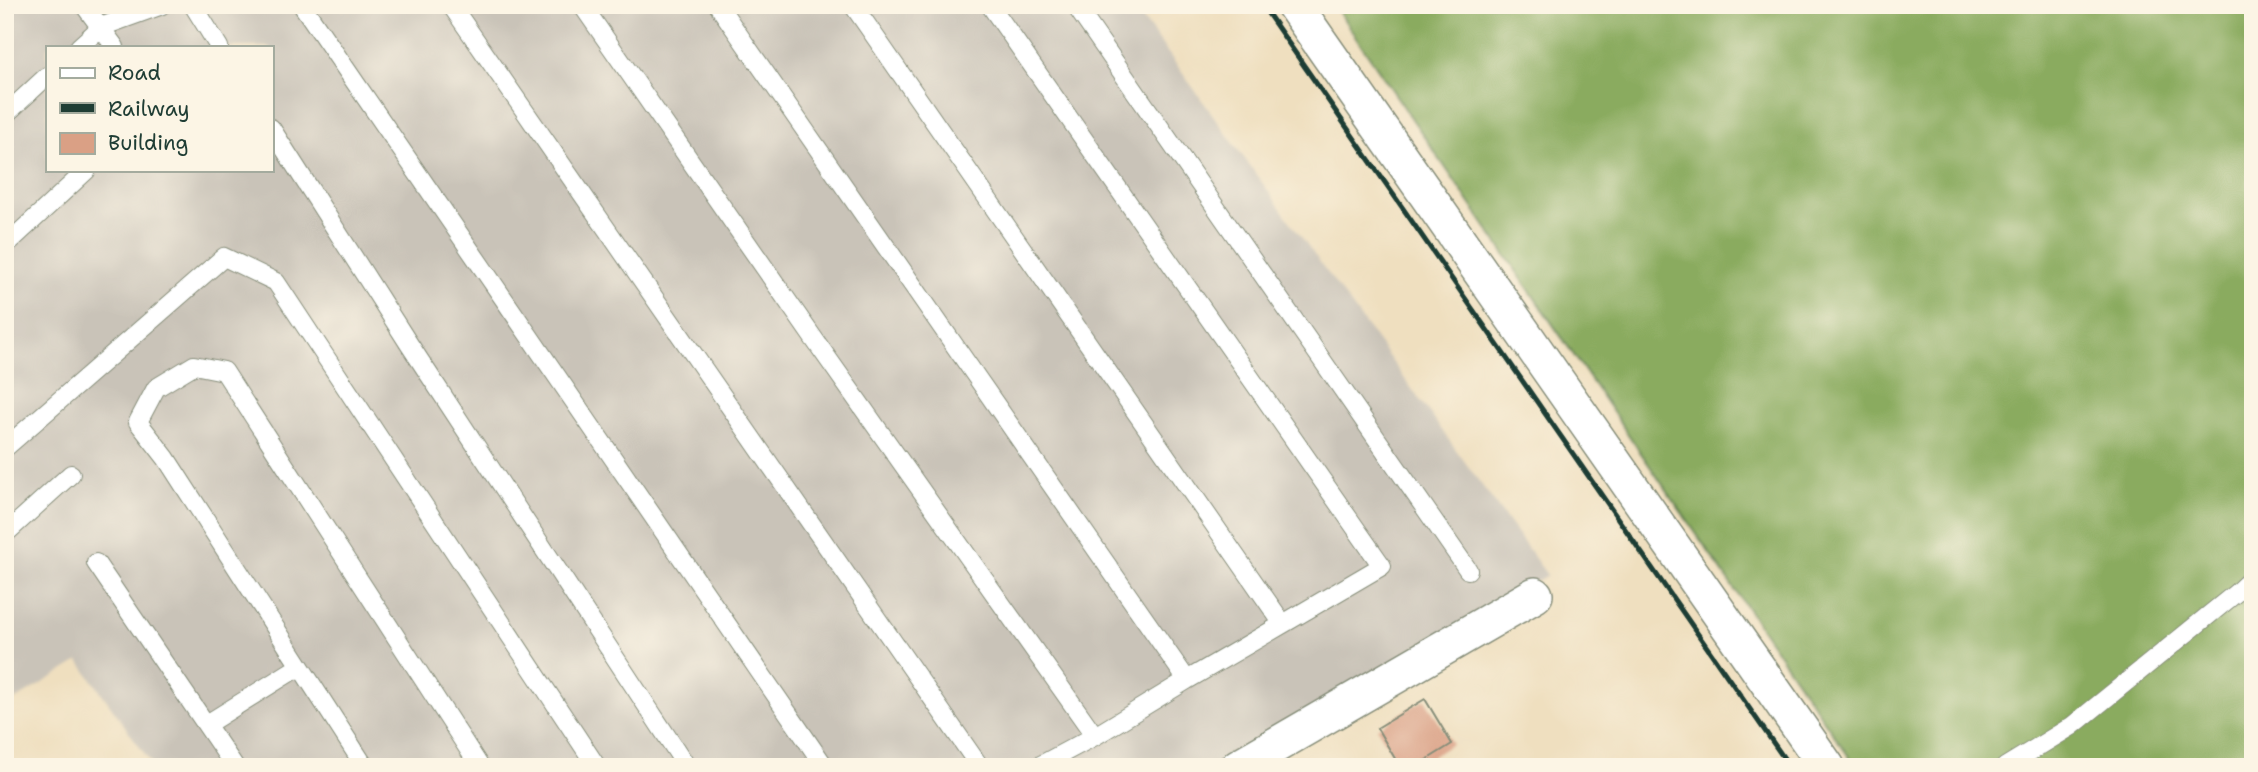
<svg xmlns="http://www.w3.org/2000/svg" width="2258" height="772" font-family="'Shantell Sans',sans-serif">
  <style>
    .industrial { fill: #c9c3b8; fill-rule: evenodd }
    .forest { fill: #8aab5f; stroke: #54744a; stroke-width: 2 }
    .building { fill: #daa085 }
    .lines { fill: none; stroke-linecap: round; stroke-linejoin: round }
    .service-casing { stroke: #878e7a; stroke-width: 20 }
    .minor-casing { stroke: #878e7a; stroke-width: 38 }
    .service { stroke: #fff; stroke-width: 18 }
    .minor { stroke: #fff; stroke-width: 35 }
    .rail { stroke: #1f3d34; stroke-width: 5 }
  </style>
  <rect width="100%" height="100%" fill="#fcf5e5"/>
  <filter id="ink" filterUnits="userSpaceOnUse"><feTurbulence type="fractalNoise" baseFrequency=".0143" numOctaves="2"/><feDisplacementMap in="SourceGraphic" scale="14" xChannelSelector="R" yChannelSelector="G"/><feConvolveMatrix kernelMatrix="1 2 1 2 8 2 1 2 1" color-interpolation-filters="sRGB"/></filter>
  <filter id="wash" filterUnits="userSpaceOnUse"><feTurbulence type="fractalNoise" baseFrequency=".00686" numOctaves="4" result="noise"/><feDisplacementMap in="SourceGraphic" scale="28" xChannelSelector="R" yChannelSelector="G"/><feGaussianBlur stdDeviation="1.57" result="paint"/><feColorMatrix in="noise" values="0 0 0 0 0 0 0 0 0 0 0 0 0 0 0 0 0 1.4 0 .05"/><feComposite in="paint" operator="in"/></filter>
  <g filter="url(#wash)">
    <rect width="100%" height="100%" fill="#efdfbf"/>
    <path class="industrial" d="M5,5H1133L1547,575L1213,767H154L79,661L5,706ZM47,47H271V170H47Z"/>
    <path class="forest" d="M1334,5H2253V767H1856Z"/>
    <g id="blocks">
      <path class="building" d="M1425,699L1452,744L1415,767H1400L1377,728Z"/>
    </g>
  </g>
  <g filter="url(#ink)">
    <use href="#blocks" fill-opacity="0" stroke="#878e7a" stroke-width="2"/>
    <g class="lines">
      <defs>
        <path id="service" d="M84,5L115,47
          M193,5L219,47
          M302,5L825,767
          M451,5L980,767
          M582,5L814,339L1095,736L1037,767
          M718,5L1187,680L1283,624
          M853,5L1283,624L1382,566L990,5
          M1075,5L1468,570
          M79,47L101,27L162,5
          M5,115L47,76
          M271,128L409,344L687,767
          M5,246L87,170
          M5,448L224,257L276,282L597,767
          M5,534L71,474
          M96,563L235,767
          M207,724L300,666
          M1095,736L1187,680
          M365,767L166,458L138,422L156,388L194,365L224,371L480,767
          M2005,767L2072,726L2236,593L2253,577"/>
        <path id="minor" d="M1294,5L1827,767
          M1238,767L1535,595"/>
      </defs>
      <use href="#service" class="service-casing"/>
      <use href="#minor" class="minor-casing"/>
      <use href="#service" class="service"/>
      <use href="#minor" class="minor"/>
      <path class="rail" d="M1262,5L1790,767"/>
    </g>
  </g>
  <rect width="2258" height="772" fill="none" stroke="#fcf5e5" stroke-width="28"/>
  <rect x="46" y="46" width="228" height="126" fill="#fcf5e5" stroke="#a4ab9e" stroke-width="2"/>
  <rect x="60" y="68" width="35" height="10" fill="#ffffff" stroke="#a4ab9e" stroke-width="2"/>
  <text x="108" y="80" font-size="21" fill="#1f3d34">Road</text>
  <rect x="60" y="103" width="35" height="10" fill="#1f3d34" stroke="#a4ab9e" stroke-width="2"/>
  <text x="108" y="116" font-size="21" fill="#1f3d34">Railway</text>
  <rect x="60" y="133" width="35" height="21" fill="#daa085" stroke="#a4ab9e" stroke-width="2"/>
  <text x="108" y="150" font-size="21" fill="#1f3d34">Building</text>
</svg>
